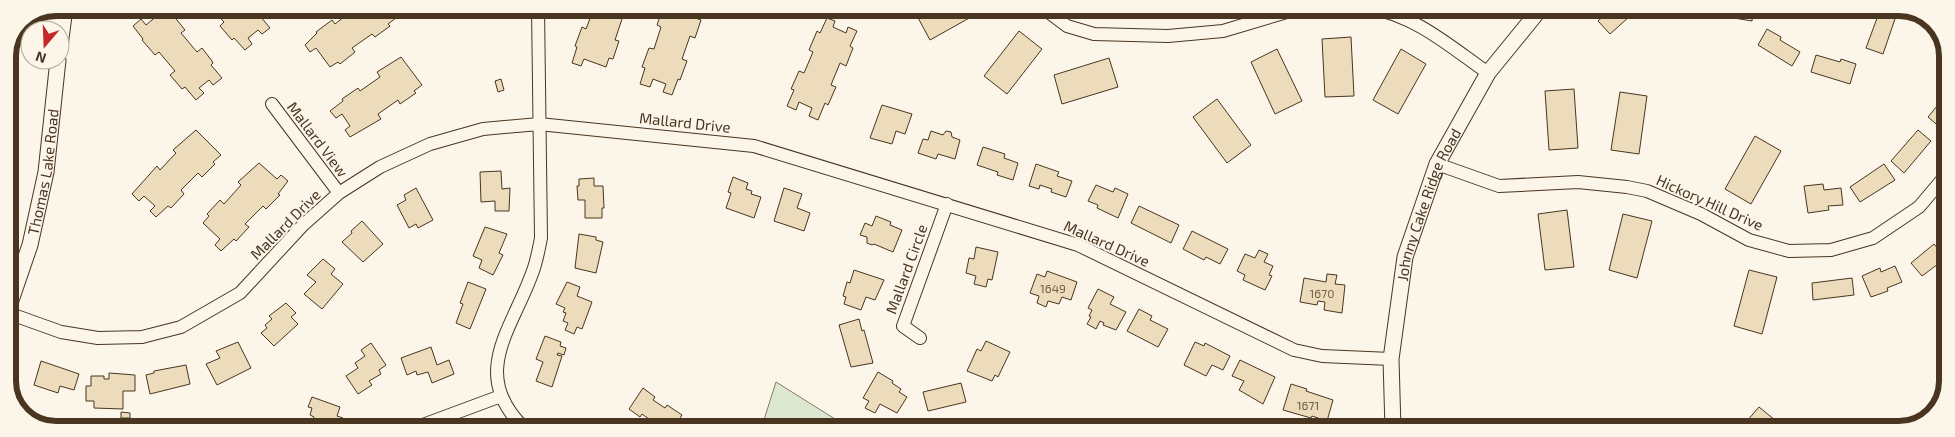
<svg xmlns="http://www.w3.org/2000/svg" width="1955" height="437" font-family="'Exo 2',sans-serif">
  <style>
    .green { fill: #dce7d0; stroke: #887966 }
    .building { fill: #ecdcbc; stroke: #4a3520 }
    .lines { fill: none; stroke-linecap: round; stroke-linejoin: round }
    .minor-casing { stroke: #4a3520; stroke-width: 14 }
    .tertiary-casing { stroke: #4a3520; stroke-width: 17 }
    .minor { stroke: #fbf6e9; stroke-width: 12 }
    .tertiary { stroke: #fbf6e9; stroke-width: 15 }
    .labels { text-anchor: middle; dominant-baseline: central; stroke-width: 4; stroke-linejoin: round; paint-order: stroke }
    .number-label { font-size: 12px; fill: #725f47 }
    .street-label { font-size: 15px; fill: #4a3520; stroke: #fbf6e9 }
    .rim { fill: none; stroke: #4a3520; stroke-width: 6 }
  </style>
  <rect width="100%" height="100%" fill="#fbf6e9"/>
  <path class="green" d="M776,382L851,429H761Z"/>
  <path class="building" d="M211,8H257L263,14L260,16L270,28L262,34L258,30L248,38L252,44L245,50L234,38L232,40L220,26L224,22Z
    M353,8H389L396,18L388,24L390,26L375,37L372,34L352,48L355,52L340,64L338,62L330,67L316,48L310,52L305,45L317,33L316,32L332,20L335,24L354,9Z
    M594,8H631L628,18L623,16L615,40L619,41L613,59L609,58L606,67L584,59L581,66L572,63L577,47L575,46L582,27L586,29Z
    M663,8H702L698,19L701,20L695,38L690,36L682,59L687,61L680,80L678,79L672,95L663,92L666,84L653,79L650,87L640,84L645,68L642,67L649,48L654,49L661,27L657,25Z
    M927,8H978L980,12L930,40L916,14Z
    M1612,8H1639L1610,34L1598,21Z
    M1735,8H1753L1752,21L1734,18Z
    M164,10L171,17L173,15L185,30L181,33L197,52L202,48L212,61L213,63L211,65L222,78L213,85L209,80L199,88L204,93L196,100L185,87L182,89L170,75L175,71L159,52L155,55L142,40L143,39L133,26L141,19L146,25Z
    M1880,10L1896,16L1883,54L1866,48Z
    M827,18L835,21L833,27L846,33L848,27L857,31L850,46L853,48L846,66L840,63L831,85L836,87L828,105L825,103L818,120L809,116L812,108L799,102L796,110L787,106L794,90L791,89L799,71L804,73L813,52L809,50L817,31L820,33Z
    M1767,29L1781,37L1780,40L1800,52L1792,66L1758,45Z
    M1019,31L1042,49L1007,94L984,76Z
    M1351,37L1354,96L1325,97L1322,39Z
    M1277,49L1302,101L1275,114L1251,62Z
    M1401,49L1426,64L1398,114L1373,100Z
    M1816,55L1840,62L1841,59L1856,64L1850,84L1811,72Z
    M401,57L422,85L414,91L416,93L400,104L398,100L378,114L381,119L350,137L345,130L350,126L342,114L336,118L330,111L343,101L342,99L358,88L360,91L380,77L377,72Z
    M1109,58L1118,87L1062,104L1054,75Z
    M501,79L504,90L498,92L495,81Z
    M1574,89L1578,148L1549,150L1545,91Z
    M1620,92L1647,96L1639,154L1611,150Z
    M1947,94V123L1942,129L1928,117Z
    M1217,99L1251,145L1227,163L1193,117Z
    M882,105L912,114L905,134L896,131L892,144L870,138Z
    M196,130L221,155L213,162L215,164L202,177L198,173L181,190L184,194L171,208L168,206L156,217L150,211L155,206L144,196L139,201L132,194L157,166L160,170L176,153L173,150Z
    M1918,130L1931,141L1904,173L1891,161Z
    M931,131L943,135L946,131L951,132L952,137L960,140L955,159L938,154L936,159L918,153L923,139L928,140Z
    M1755,136L1781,151L1751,204L1725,189Z
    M983,147L1005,154L1004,158L1018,163L1013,180L997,175L998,172L977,165Z
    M259,163L277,179L281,175L288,181L278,194L280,195L266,209L263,206L245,224L249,227L236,241L234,239L221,251L215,245L220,239L203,223L209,216L207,214L220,200L224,204L241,185L238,182Z
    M1036,164L1059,172L1057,176L1072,181L1066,197L1051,192L1052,189L1040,185L1039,189L1029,186Z
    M1884,164L1895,180L1860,202L1850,187Z
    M501,171L502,189L510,188L509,211H495V201L481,202L480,172Z
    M733,177L748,183L746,189L752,191L751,194L761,197L754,218L726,208L731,193L728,192Z
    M594,178V186H603L604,208H602V218H585V200H578L577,186H579V179Z
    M1823,184L1824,190L1841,188L1843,205L1828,206L1829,210L1808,213L1804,186Z
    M1096,185L1113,192L1115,188L1128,194L1118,218L1097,208L1098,205L1088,201Z
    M416,188L433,220L418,228L416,224L409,228L397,205L406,200L404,195Z
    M784,188L802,194L797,208L810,213L804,231L774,221Z
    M1139,206L1179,225L1171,243L1131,223Z
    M1567,210L1574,267L1545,270L1538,214Z
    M1623,214L1652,221L1637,278L1609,270Z
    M876,216L891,222L890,225L902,230L893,252L874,244L872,245L867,243V237L860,235L865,223L872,226Z
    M362,221L383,244L363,262L342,242L352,233L351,231Z
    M485,227L507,234L499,253L503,255L493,275L479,268L482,260L473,256Z
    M1192,231L1228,249L1220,264L1206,257L1204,260L1183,249Z
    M579,234L596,237V240L603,242L596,273L575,268Z
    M1934,244L1946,258L1922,276L1911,263Z
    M976,247L998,252L992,280L988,279L986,287L974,284L976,276L966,273L969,258L974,259Z
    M1259,250L1268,254L1264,262L1273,266L1269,275L1272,276L1265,290L1243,280L1245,275L1237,271L1245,254L1255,258Z
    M323,259L335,269L331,274L343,284L322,309L304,294L316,282L307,275Z
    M1895,266L1902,282L1887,288L1888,291L1871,297L1862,276L1880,268L1881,272Z
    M854,270L884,280L875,300L866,297L861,310L844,304L846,297L843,296L847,282L850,283Z
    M1749,270L1777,277L1762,334L1734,326Z
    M1047,271L1077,282L1071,300L1062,297L1059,304L1048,301L1046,307L1037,303L1039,296L1030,293L1037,274L1045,277Z
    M1327,274L1337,275L1335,284L1345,285L1342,313L1324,310L1325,302L1318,301L1317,305L1300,302L1304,278L1326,282Z
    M1852,278L1854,295L1813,300L1812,283Z
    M468,282L486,289L470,329L456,323L463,304L460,303Z
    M567,282L580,287L577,296L592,302L582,329L577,327L574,334L565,330L568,323L563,321L566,313L563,312L565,308L556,304Z
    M1098,289L1114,297L1110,304L1126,312L1116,330L1103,325L1104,323L1100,321L1096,329L1087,324L1091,317L1089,316L1092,310L1088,308Z
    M286,303L296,313L291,317L298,324L274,346L261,333L267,328L265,325L272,319L269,316Z
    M1139,309L1152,316L1150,320L1168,329L1158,347L1127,331Z
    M859,319L862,331L864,330L873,363L851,367L839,325Z
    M545,336L561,342L560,346L566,348L564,355L558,353L557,355L562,356L552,387L536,381L543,362L536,359Z
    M986,341L1010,352L998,377L995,375L992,381L967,371L977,349L981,351Z
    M238,342L251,368L217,385L206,364L220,358L216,351Z
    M1195,342L1204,346L1205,343L1230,356L1223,370L1212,365L1206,376L1184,365Z
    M371,343L386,365L379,370L381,374L369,381L372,385L358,394L346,376L358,368L355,363L365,356L361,350Z
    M431,347L437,365L449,360L454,374L432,383L428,372L417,375L416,371L407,375L401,358Z
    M1240,360L1275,377L1263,404L1239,390L1244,381L1232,376Z
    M41,361L79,374L74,390L60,386L58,393L34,385Z
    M186,365L190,384L150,394L146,375L154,373V371Z
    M878,372L893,381L892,383L901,389L899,392L907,397L897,413L880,404L875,413L865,408L869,401L863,398Z
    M109,373L135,375V391H123V409L94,408V401H86V386H91V376H104V379H109Z
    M961,383L966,402L928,411L923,392Z
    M1291,384L1307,389L1306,391L1333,400L1327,421L1312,416L1311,418L1283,410Z
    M643,388L655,397L653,400L665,408L667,405L682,415L673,429H657L654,427L656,424L642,414L640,417L629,409Z
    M312,397L340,407L337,416L343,418L341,423L348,425L346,429H310L314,417L310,415L312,408L308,407Z
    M1759,407L1786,429H1740Z
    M121,412L130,413V418H121Z
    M1905,420L1912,425L1897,429Z"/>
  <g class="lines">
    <defs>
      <path id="minor" d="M1043,8L1067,26L1094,34L1168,36L1223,31L1300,8
        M1370,8C1415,15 1452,48 1488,73
        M31,18L62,27
        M272,104L339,193
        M1437,164L1499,186L1578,182L1627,187L1647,191L1701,214L1749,240L1789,251L1831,250L1873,238L1919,207L1947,174
        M8,313L61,332L98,338L142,337L181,327L240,293L303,225L339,193L380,167L430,144L483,129L539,124L754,146L1078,245L1294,350L1322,356L1391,359
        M920,338L903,326L947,204
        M412,429L501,396
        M525,429C467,373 514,328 534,268C537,259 539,248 541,238L538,8"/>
      <g id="tertiary">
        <path d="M60,46L65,8"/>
        <path id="s1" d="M8,309L30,245L46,172L58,60"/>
        <path id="s2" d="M1393,429L1391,359L1405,257L1437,164L1488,73L1541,8"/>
      </g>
    </defs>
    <use href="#minor" class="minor-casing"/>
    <use href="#tertiary" class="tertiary-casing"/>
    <use href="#minor" class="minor"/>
    <use href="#tertiary" class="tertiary"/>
  </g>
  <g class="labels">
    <g class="number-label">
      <text x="1053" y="288">1649</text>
      <text x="1322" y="293">1670</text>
      <text x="1308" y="405">1671</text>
    </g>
    <g class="street-label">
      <text transform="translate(685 122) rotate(6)">Mallard Drive</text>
      <text transform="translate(318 139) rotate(53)">Mallard View</text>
      <text stroke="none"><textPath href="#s1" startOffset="142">Thomas Lake Road</textPath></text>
      <text transform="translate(1710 202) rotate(24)">Hickory Hill Drive</text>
      <text stroke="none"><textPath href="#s2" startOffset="230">Johnny Cake Ridge Road</textPath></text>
      <text transform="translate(285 224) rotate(-45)">Mallard Drive</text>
      <text transform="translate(1107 243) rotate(24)">Mallard Drive</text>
      <text transform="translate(906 269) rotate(-70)">Mallard Circle</text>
    </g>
  </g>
  <path d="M0 0H1955V437H0ZM56 16H1899A40 40 0 0 1 1939 56V381A40 40 0 0 1 1899 421H56A40 40 0 0 1 16 381V56A40 40 0 0 1 56 16Z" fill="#fbf6e9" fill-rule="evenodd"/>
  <path class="rim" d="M56 16H1899A40 40 0 0 1 1939 56V381A40 40 0 0 1 1899 421H56A40 40 0 0 1 16 381V56A40 40 0 0 1 56 16Z"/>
  <g transform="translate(45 45) rotate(199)"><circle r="24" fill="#fbf6e9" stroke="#b4a999"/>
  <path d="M0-4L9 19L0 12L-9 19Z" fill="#c62828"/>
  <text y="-8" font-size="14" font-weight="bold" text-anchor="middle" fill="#4a3520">N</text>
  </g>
</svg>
